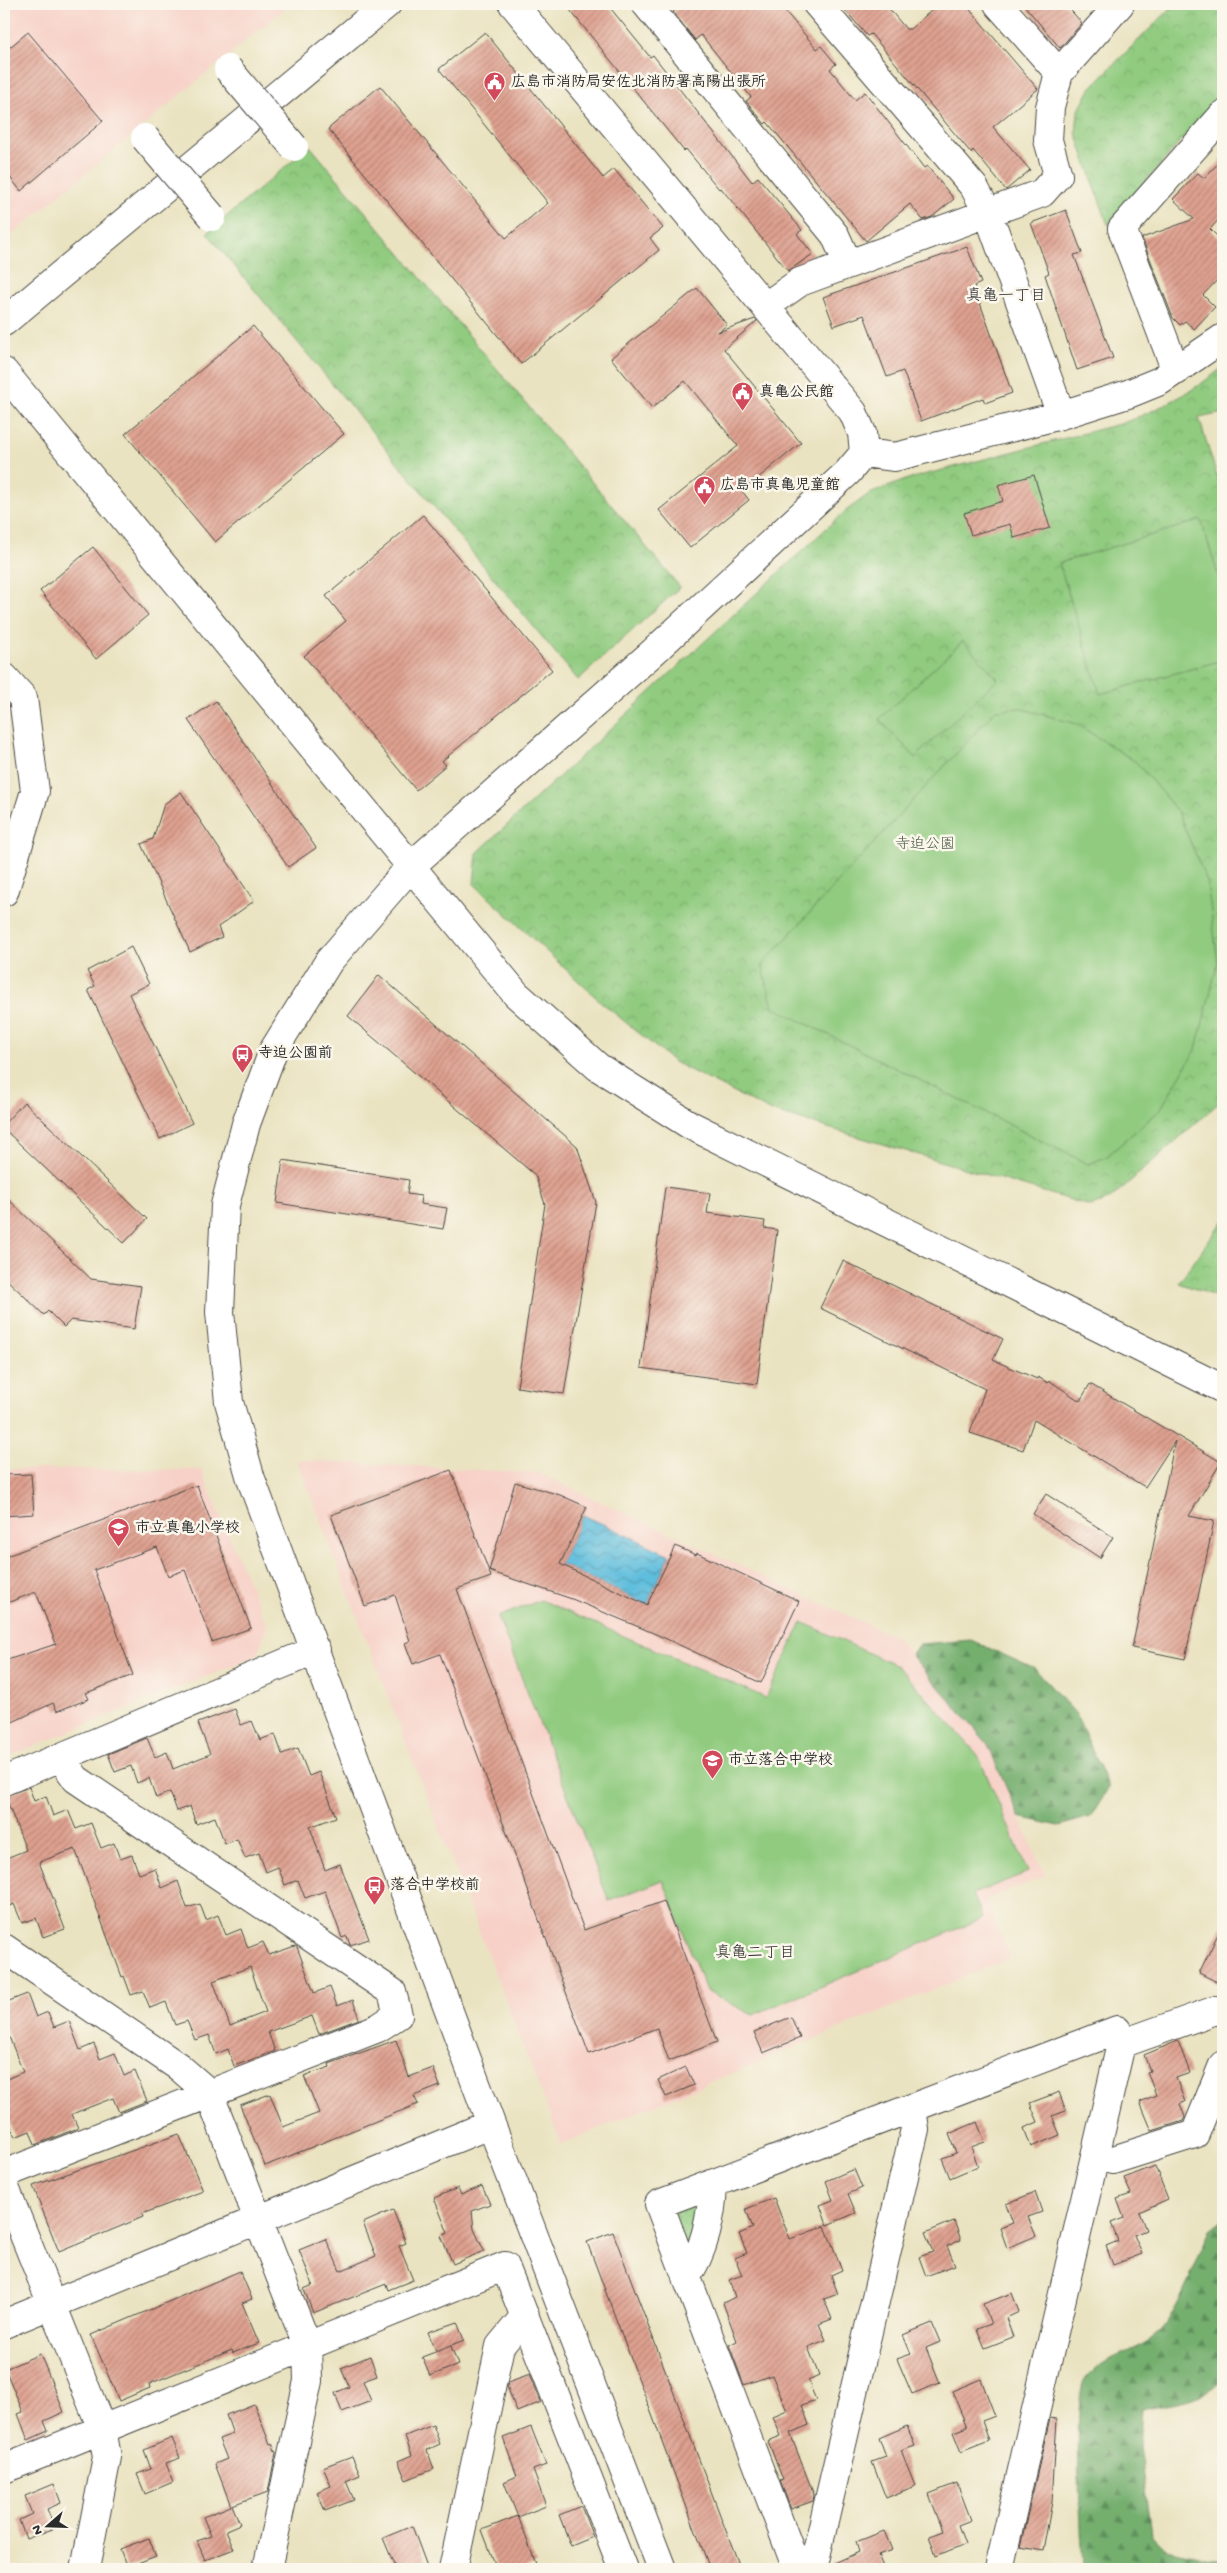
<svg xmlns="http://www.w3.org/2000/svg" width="1227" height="2573" font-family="'Gochi Hand','Klee One',sans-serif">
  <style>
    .built { fill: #f7d1c8 }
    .grass { fill: url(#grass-dots); stroke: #5e7b55 }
    .forest { fill: url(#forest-firs); stroke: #506d4c }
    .park { fill: url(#park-crowns); stroke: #5e7b55 }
    .garden { fill: #90cb7f; stroke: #5e7b55 }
    .water { fill: url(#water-waves); stroke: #457484 }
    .building { fill: url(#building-hatch); fill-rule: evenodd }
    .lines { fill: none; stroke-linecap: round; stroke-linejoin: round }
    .minor-casing { stroke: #484742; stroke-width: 30 }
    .minor { stroke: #fff; stroke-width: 28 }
    .minor-bridge-casing { stroke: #484742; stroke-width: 30; stroke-linecap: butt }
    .minor-bridge { stroke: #fff; stroke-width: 28 }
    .labels { text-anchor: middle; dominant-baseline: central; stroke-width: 5; stroke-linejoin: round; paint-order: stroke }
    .poi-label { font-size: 15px; font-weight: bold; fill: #2b2b2b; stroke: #fbf7ec; text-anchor: start }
    .park-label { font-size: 15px; fill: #495b44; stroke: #fbf7ec }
    .neighbourhood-label { font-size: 16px; fill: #2b2b2b; stroke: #fbf7ec }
  </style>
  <defs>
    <pattern id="grass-dots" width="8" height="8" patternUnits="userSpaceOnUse" patternTransform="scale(1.25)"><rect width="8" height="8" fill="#90cb7f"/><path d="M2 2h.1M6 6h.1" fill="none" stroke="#7cae6e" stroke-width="1.8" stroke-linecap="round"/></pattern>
    <pattern id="forest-firs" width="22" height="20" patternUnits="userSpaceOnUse" patternTransform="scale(1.25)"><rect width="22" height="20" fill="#74af6e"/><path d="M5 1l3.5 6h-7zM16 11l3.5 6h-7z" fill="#5f8f5b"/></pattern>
    <pattern id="park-crowns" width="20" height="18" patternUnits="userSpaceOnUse" patternTransform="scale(1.25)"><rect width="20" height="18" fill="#90cb7f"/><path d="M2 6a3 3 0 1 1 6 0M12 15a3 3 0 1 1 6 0" fill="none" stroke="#7cae6e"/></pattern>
    <pattern id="water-waves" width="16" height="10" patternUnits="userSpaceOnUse" patternTransform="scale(1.25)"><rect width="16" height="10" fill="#5fbedd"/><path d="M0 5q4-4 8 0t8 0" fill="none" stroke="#4f9bb3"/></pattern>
    <pattern id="building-hatch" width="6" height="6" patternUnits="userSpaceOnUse" patternTransform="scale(1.25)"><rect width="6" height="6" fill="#dfa190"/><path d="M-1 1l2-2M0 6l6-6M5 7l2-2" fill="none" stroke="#b58376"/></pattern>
  </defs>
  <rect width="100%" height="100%" fill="#fbf7ec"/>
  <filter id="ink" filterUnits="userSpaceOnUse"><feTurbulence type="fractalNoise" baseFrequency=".02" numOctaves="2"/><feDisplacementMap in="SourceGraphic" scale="10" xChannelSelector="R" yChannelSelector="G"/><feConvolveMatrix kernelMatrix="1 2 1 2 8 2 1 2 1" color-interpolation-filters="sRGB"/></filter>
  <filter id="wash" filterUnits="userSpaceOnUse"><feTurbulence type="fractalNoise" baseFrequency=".0096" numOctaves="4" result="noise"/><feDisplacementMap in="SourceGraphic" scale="20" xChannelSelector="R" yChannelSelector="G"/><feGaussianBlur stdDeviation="1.12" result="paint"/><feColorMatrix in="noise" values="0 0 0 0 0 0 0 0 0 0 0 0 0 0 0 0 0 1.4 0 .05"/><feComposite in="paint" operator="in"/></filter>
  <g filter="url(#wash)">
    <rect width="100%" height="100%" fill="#eae3c1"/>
    <path class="built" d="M4,4H290L4,241Z
      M297,1460L538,1473L897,1638L987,1743L1045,1876L986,1900L1010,1958L561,2144Z
      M4,1469L201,1470L267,1626L257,1656L4,1758Z"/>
    <path class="grass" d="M691,2203L700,2209L692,2245L686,2249L673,2219L678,2208Z"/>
    <path class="forest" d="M971,1640L1035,1669L1076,1714L1109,1787L1090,1817L1059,1826L1019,1817L987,1743L911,1655L919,1644Z
      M1223,2219V2379C1205,2401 1168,2403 1142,2409L1139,2447L1151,2533L1166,2548L1223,2560V2569H1083C1082,2539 1072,2398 1085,2380C1102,2356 1133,2354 1155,2336C1178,2316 1197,2259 1210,2229Z"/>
    <path class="park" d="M1175,4H1223V92L1108,225L1076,133L1078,112L1091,87Z
      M310,146L680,587L578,680L207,233Z
      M1223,367V413L1199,418L1223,495V1099L1109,1200L1091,1206L768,1110L674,1062L601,1002L474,884L477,853L843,513L869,494L908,479L1123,423C1159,409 1194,392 1223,367Z
      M1223,1221V1299L1179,1283Z"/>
    <path class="garden" d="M1201,520L1223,591V660L1100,694L1059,563Z
      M963,641L998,679L915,757L879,719Z
      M1019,708L1077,724L1136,762L1178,812L1207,882L1218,962L1196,1049L1160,1110L1106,1157L1088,1164L773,1007L762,965L996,710Z
      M541,1600L766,1698L802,1622L899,1667L978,1755L1028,1872L973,1894L983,1918L753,2015L706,1991L663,1880L609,1901L498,1617Z"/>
    <path class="water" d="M583,1515L670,1555L647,1605L560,1564Z"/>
    <g id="blocks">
      <path class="building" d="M565,4H607L650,57L653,55L752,182L758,177L802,230L797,234L813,254L788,271L721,188L719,189L686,149L684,151Z
        M683,4H779L817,49L821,46L836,64L830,69L855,100L865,92L924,168L927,166L954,199L932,217L923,220L910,204L866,241L767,122L765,124L746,101L751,97L701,35L695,40L673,12Z
        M840,4H885L906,29H910L939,4H965L1038,89L993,127L1030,170L1006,190L973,150L971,153L871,34L867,36Z
        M1023,4H1065L1082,23L1060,48Z
        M28,32L103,121L21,191L4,170V52Z
        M485,32L603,178L614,169L663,228L650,238L659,250L521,364L328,129L380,86L506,238L548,203L439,69Z
        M1223,158V215L1210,229L1223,242V274L1203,295L1215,307L1194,329L1185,321L1180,325L1173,318L1142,238L1194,219L1173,199L1198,173L1204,178Z
        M1066,210L1082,253L1074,255L1113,358L1077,370L1045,275L1049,273L1031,223Z
        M967,247L981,283L974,286L1012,393L985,403L983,398L921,421L903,371L887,377L864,315L834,326L823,297Z
        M697,288L727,325L718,332L755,319L757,321L724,349L801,443L742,491L749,500L690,548L659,510L738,446L685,381L652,408L611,358Z
        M253,326L344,434L215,542L125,434Z
        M1034,475L1050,528L1014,538L1010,524L971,535L964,513L1003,501L998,485Z
        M423,515L552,670L442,761L446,765L416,790L304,656L346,621L326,596Z
        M93,547L148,615L96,659L40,591Z
        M216,701L316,848L288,867L188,720Z
        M181,792L254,901L218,927L222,937L190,952L141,844L153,839L164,804Z
        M131,947L149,984L129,994L192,1123L160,1139L88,990L95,986L87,971Z
        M379,975L577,1146L596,1202L564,1394L517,1387L545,1204L535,1175L348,1016Z
        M24,1102L147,1219L124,1243L4,1129V1124Z
        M283,1160L409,1180L407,1194L421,1196L420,1204L447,1208L443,1229L277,1203Z
        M665,1187L710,1193L707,1213L765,1221L764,1228L777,1230L757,1384L641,1368Z
        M4,1195L91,1279L141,1286L134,1329L71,1320L64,1327L48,1311L44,1315L4,1277Z
        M843,1261L1003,1339L993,1360L1037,1379L1038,1377L1048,1383L1050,1381L1080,1401L1090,1384L1221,1462L1189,1516L1214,1521L1185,1659L1132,1648L1175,1441L1145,1487L1034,1420L1023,1450L970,1433L985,1389L820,1308Z
        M451,1470L491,1577L457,1589L584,1930L664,1901L717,2042L669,2061L657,2028L589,2054L440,1654L413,1664L405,1643L410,1641L395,1595L365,1606L331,1515Z
        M31,1474L34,1514L4,1516V1475Z
        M515,1482L560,1495L587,1507L560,1564L647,1605L675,1546L696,1555L697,1553L799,1601L761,1683L658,1635L572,1599L489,1571Z
        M197,1485L251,1628L212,1642L185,1570L168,1576L157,1547L94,1570L133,1675L86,1693L89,1699L57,1711L53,1703L4,1726V1661L56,1644L36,1592L4,1604V1557Z
        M1046,1494L1113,1537L1100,1558L1033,1514Z
        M235,1709L241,1725L252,1721L260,1740L275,1734L282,1754L298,1748L309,1776L319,1772L336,1817L310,1827L325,1870L340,1864L369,1939L350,1945L347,1936L342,1938L325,1891L305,1898L298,1880L285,1885L278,1867L266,1872L259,1853L245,1858L237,1839L225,1844L215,1817L196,1824L190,1806L177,1811L170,1792L156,1798L149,1778L137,1783L131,1766L115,1772L108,1754L147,1738L155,1757L167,1752L173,1769L210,1754L198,1723Z
        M29,1787L34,1801L46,1796L53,1816L68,1810L76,1829L91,1823L101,1848L114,1843L120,1859L132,1855L139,1874L155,1868L162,1888L178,1881L187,1908L200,1904L206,1920L218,1915L226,1935L241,1929L248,1948L263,1942L269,1955L295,1946L297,1947L314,1993L330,1987L337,2006L353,2000L359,2019L319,2034L312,2016L268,2032L275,2051L234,2066L228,2049L216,2054L209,2035L195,2040L187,2021L175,2025L166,2002L150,2008L143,1991L131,1995L124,1976L122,1977L75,1849L39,1862L65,1929L43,1937L36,1918L22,1923L14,1904L4,1908V1859L26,1850L5,1796ZM250,1967L266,2012L230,2026L213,1981Z
        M1223,1924V1985L1199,1973Z
        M27,1994L36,2017L48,2012L54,2027L69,2021L80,2050L94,2044L100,2059L115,2053L124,2076L135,2071L147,2101L119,2112L113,2098L72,2114L78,2128L35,2145L30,2131L15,2137L4,2108V2080L23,2072L4,2024V2003Z
        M791,2017L800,2038L763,2053L754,2032Z
        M396,2040L409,2077L433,2068L440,2086L414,2096L418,2104L265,2166L240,2105L270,2094L283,2127L319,2113L304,2076L330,2067L329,2064Z
        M1178,2041L1190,2073L1176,2078L1185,2102L1180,2104L1185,2117L1183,2121L1152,2131L1140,2102L1156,2095L1147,2072L1150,2071L1144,2055Z
        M686,2067L694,2085L666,2097L658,2080Z
        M1059,2092L1066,2111L1052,2116L1060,2135L1031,2147L1024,2128L1038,2122L1030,2103Z
        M977,2122L985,2142L971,2147L978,2166L950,2178L942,2158L956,2153L949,2134Z
        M179,2134L203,2191L142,2214L143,2217L59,2252L33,2186Z
        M1155,2166L1168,2199L1139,2212L1146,2230L1134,2235L1142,2254L1113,2265L1106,2246L1118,2241L1111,2223L1124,2218L1117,2199L1131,2194L1124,2178Z
        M854,2169L862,2188L848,2194L856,2213L827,2225L820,2205L833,2200L826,2181Z
        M482,2186L490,2204L472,2211L474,2229L484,2251L453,2264L441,2236L448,2233L434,2198L458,2188L461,2195Z
        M1035,2192L1042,2212L1028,2217L1036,2236L1007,2248L1000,2228L1013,2223L1006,2204Z
        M774,2198L790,2239L825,2226L842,2270L831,2275L838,2294L824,2299L832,2319L819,2324L826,2340L808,2347L819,2376L808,2381L816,2400L802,2405L809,2425L790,2433L814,2495L813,2501L791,2509L780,2481L783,2480L768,2441L781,2436L773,2417L787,2411L772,2375L744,2385L729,2345L737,2341L723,2303L735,2297L729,2280L742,2275L735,2258L747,2253L739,2234L753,2228L746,2209Z
        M393,2210L406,2243L399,2246L413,2280L388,2290L386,2284L313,2313L304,2289L313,2285L299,2250L326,2239L340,2271L376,2256L363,2223Z
        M954,2221L961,2240L947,2246L955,2265L926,2276L919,2257L933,2252L925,2233Z
        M613,2232L728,2536L741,2569H710L587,2242Z
        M240,2271L252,2299L242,2303L259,2343L233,2353L232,2350L149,2384L150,2388L119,2401L91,2335Z
        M1012,2293L1019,2312L1006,2318L1013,2337L985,2348L977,2329L991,2324L983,2304Z
        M457,2322L464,2340L436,2351L428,2332Z
        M932,2323L940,2342L926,2348L940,2383L912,2394L897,2359L911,2354L903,2335Z
        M451,2346L458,2365L430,2376L422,2357Z
        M40,2354L64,2412L44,2421L48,2431L28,2440L18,2414L23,2412L5,2369Z
        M370,2356L377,2376L363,2381L371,2401L342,2412L335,2393L349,2387L341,2368Z
        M530,2374L541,2402L517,2412L507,2386L508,2382Z
        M981,2379L995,2416L982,2421L989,2441L961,2452L953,2432L967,2427L952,2391Z
        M254,2404L270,2444L272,2443L276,2453L268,2492L232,2505L240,2524L226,2530L234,2549L205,2560L197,2541L211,2536L203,2517L231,2506L215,2464L227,2459L219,2439L233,2434L226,2415Z
        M1050,2418L1057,2419L1052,2502L1043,2551L1020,2547Z
        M433,2425L440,2444L427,2450L434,2469L406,2480L398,2461L412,2455L405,2436Z
        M907,2426L915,2446L901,2451L915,2486L886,2498L872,2462L886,2457L879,2438Z
        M531,2427L546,2465L533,2470L546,2506L518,2517L504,2482L517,2476L503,2438Z
        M172,2438L180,2458L166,2463L173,2482L145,2494L137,2474L151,2469L144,2450Z
        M352,2456L360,2475L346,2481L354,2500L325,2511L317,2492L331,2486L323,2467Z
        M957,2483L971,2520L958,2525L965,2544L936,2556L929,2536L943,2531L929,2494Z
        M54,2484L61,2503L47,2509L55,2528L26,2539L19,2520L32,2514L25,2496Z
        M581,2506L593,2537L571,2546L559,2515Z
        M518,2516L536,2564L524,2569H497L482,2530Z
        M412,2526L428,2569H396L383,2538Z
        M884,2531L892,2550L878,2555L884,2569H829L830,2565L859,2552L856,2542Z
        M149,2538L156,2557L127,2568L120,2549Z"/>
    </g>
  </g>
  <g filter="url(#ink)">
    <use href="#blocks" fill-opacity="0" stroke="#484742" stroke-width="1"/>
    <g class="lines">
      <defs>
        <path id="minor" d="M513,4L853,412L862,433L864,453L848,472L651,654L411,866L329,961L273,1051L246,1124L225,1205L220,1312L229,1402L251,1479L491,2124L662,2569
          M646,4L835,235L848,264
          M817,4L974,187L988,213L1061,415
          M998,4L1059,73
          M766,306L800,282L1042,193L1058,175L1048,140L1050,107L1059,73L1120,4
          M4,322L387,4
          M1176,371L1122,229L1223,115
          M4,372L516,994L598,1067L690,1125L1223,1389
          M864,453L895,457L1061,415L1128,394L1160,381L1223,338
          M4,677L23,698L35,791L4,892
          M4,1781L316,1650
          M4,1948L179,2067L209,2093L307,2345L308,2381L267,2569
          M1121,2044L1216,2010L1223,2012
          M1095,2156L1113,2160L1195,2134L1223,2065
          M4,2174L378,2028L398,2015L392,1992L76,1779L62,1759
          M4,2185L102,2429L107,2457L85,2569
          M686,2277C704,2253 712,2215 713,2185
          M4,2324L491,2124
          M4,2469L505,2266L623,2569
          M453,2569L500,2346L525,2316
          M797,2569L659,2204L1117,2030L1121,2044L999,2569
          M813,2569L915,2129L912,2109"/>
      </defs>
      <use href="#minor" class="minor-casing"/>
      <use href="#minor" class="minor"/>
      <defs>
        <path id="minor-bridge" d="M228,69L294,147
          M145,138L212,217"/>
      </defs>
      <use href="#minor-bridge" class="minor-bridge-casing"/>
      <use href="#minor-bridge" class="minor-bridge"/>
    </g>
  </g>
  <defs>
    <symbol id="civic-pin" viewBox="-11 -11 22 30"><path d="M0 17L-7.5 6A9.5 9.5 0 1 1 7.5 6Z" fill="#d1495b" stroke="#fbf7ec"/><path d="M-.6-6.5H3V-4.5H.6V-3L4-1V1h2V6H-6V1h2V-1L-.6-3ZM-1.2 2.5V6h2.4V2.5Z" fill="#fff"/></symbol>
    <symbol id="bus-pin" viewBox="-11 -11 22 30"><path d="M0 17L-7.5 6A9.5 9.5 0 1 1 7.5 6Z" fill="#d1495b" stroke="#fbf7ec"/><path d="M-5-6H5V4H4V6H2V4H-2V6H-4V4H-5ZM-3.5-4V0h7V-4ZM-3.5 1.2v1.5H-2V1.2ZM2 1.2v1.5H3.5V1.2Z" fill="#fff"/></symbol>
    <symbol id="school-pin" viewBox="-11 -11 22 30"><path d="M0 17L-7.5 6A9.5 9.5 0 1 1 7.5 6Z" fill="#d1495b" stroke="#fbf7ec"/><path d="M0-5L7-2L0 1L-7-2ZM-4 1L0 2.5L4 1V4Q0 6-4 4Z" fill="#fff"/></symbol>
  </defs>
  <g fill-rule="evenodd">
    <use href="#civic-pin" x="482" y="70" width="25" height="34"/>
    <use href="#civic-pin" x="730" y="380" width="25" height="34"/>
    <use href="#civic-pin" x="692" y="474" width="25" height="34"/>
    <use href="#bus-pin" x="230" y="1042" width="25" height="34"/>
    <use href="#school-pin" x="106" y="1516" width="25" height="34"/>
    <use href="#school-pin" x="700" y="1748" width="25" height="34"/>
    <use href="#bus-pin" x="362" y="1874" width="25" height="34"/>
  </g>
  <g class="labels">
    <g class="poi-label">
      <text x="511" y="83">広島市消防局安佐北消防署高陽出張所</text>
      <text x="759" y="393">真亀公民館</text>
      <text x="720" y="486">広島市真亀児童館</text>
      <text x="258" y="1054">寺迫公園前</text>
      <text x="135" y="1529">市立真亀小学校</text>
      <text x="728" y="1761">市立落合中学校</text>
      <text x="390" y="1886">落合中学校前</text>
    </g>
    <g class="park-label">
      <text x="925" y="845">寺迫公園</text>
    </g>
    <g class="neighbourhood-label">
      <text x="1006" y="297">真亀一丁目</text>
      <text x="755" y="1954">真亀二丁目</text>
    </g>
  </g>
  <rect width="1227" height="2573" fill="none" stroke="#fbf7ec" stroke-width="20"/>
  <g transform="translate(48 2526) rotate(250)" stroke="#fbf7ec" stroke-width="4" paint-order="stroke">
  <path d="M0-4L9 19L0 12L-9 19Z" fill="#2b2b2b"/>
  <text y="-8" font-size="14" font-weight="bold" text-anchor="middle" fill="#2b2b2b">N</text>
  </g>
</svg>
